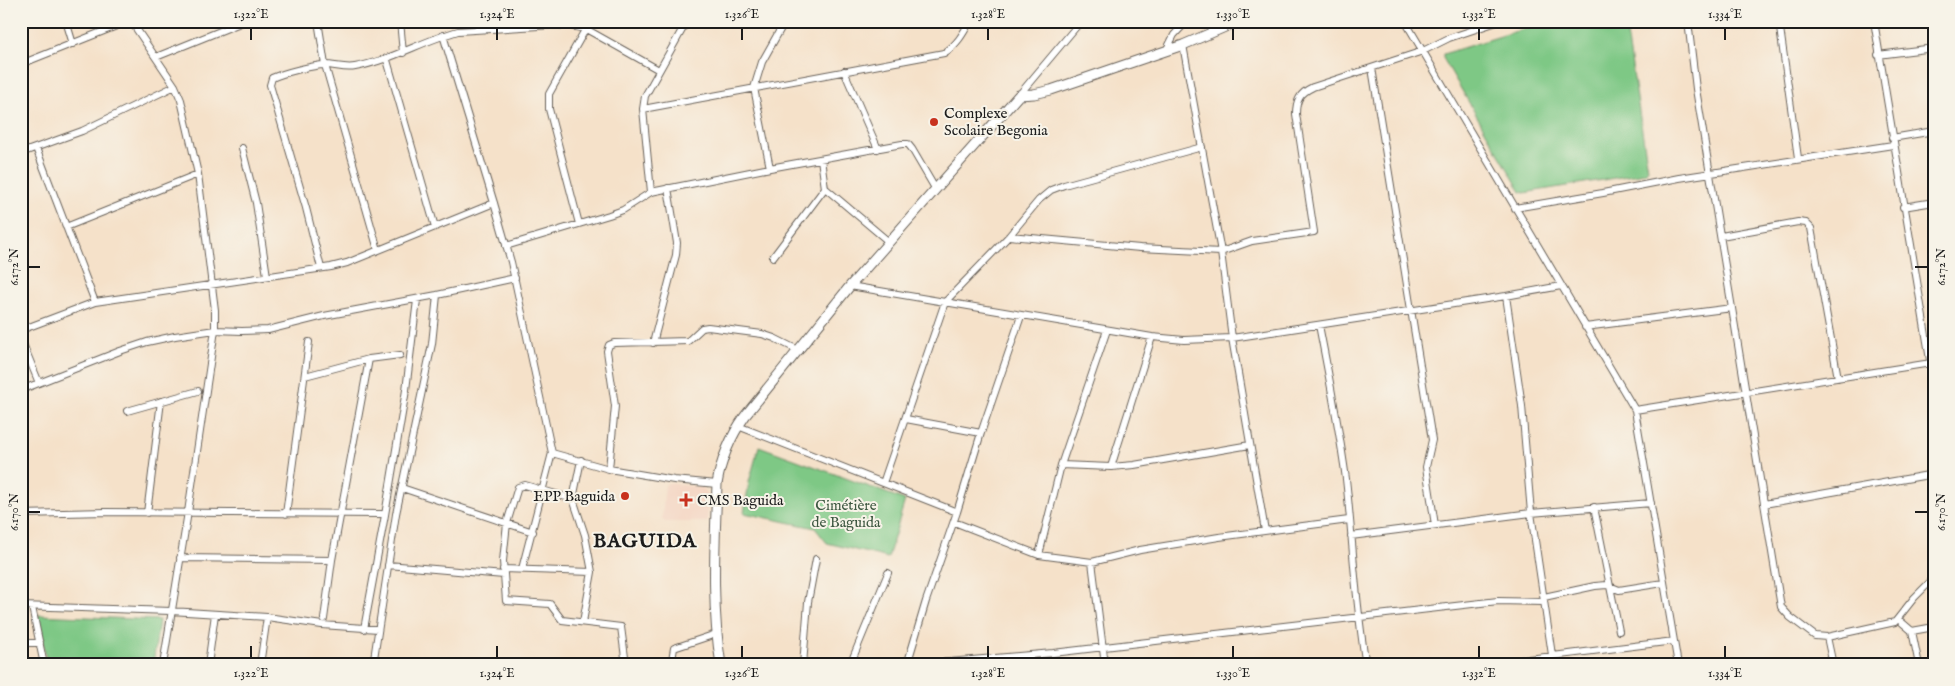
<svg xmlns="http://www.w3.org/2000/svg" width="1955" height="686" font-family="'IM FELL English',serif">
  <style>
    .built { fill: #f4d3c0 }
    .green { fill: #7ec885; stroke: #4d7250 }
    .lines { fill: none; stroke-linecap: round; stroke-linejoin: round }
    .street-casing { stroke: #686159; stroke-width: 8 }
    .secondary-casing { stroke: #686159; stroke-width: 11 }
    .street { stroke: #fff; stroke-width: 6 }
    .secondary { stroke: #fff; stroke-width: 9 }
    .ticks { fill: none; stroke: #1c1c1c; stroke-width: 2 }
    .poi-dot { fill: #c8321e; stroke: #f7f3e8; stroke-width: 2 }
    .labels { text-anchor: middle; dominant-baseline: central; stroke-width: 4; stroke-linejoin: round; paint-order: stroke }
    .poi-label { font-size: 15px; fill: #1c1c1c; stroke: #f7f3e8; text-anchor: start }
    .park-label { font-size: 15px; fill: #3e5841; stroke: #f7f3e8 }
    .district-label { font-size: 20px; font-weight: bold; letter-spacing: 1px; fill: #1c1c1c; stroke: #f7f3e8 }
    .neatline { fill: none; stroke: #1c1c1c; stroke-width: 2 }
    .ticks-label { font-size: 12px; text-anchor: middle; fill: #1c1c1c }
  </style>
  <rect width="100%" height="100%" fill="#f7f3e8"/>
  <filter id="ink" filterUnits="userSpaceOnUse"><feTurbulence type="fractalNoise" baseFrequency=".02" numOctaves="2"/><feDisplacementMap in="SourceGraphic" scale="10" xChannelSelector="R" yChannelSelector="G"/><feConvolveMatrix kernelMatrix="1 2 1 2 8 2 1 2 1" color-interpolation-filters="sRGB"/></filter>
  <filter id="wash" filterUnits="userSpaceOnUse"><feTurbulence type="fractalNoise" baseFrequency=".0096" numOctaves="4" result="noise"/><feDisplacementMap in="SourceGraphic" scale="20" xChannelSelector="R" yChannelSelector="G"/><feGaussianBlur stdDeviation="1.12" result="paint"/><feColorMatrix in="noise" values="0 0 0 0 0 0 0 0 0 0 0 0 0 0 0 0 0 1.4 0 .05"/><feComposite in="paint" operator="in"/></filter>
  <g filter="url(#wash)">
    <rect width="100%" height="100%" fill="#f5e1c9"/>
    <path class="built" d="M668,483L703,488L709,496L707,522H665L662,519L665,485Z"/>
    <path class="green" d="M1549,21H1625L1648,169L1645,173L1524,193L1521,192L1443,58V54Z
      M759,446L905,500L888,558L827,543L815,528L744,513L749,482Z
      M38,615L159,620L153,665H47Z"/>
  </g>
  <g filter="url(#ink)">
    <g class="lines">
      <defs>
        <path id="street" d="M66,21L73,44
          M131,21L175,86L181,100L198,174L215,310V330L188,512L163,665
          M318,21L325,65L378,250
          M400,21L403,53
          M1405,21L1635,410L1678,665
          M1688,21L1696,89L1781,607L1790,617L1815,636L1827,637L1833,665
          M1779,21L1798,158
          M1874,21L1934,384
          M443,35L494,203L511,262L552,453L522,569
          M1183,45L1221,252L1232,338L1265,531
          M1166,51L1174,35L1187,21
          M1878,55L1934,48
          M156,57L245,21
          M387,60L435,227
          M21,64L129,21
          M1372,68L1432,440L1426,467L1435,525
          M844,71L878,149
          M1019,95L1081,21
          M643,109L944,53C957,45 963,34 970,21
          M1892,138L1934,131
          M36,148L95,302
          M242,148L256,203L267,276
          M21,153L82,131L175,86
          M770,168L754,88L762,62L785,21
          M825,188L889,242
          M651,192L643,109L645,96L687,21
          M1903,207L1934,202
          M1515,208L1603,193L1679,178L1893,145
          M579,224L549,109V94L590,21
          M66,227L198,174
          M1009,236L1140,248L1221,252L1252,241L1314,232L1296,114C1296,100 1300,93 1313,87L1423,51L1449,38L1500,21
          M1721,236L1798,222L1806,223L1811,228L1838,378
          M506,246L609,215L623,210L651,192L770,168L902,144H908L912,149L936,190
          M773,257L825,188L821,159
          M321,268L306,208L270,85L272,78C283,73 313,65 325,65C335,65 345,69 355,67C392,60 422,41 458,31L555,25L571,26L586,29L659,70
          M850,286L1152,337L1184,340L1232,338L1506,296L1561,286
          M1506,296L1522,406L1531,513L1552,655
          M1319,325C1329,376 1339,427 1346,479C1353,541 1355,603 1366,665
          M1585,327L1732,308
          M21,330L95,302L331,267L347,263L494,203
          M21,339L39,383
          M653,343L676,255L677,243L668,188
          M305,376L369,359
          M21,390L120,351L147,342L175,336L215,330L242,331L268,330L324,316L437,295
          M1635,410L1931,363
          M127,411L198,391
          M906,419L981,433
          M738,426L957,512
          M552,453L609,469L674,480L717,484
          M581,460L573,499L585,535L592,572L583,622
          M1061,465L1111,467L1134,465L1250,445
          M1111,467L1152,337
          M609,469L615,406L607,351L609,345L614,343L688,341L702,328L708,327L762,334L774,338L800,351
          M883,483L945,302L1009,236L1039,200L1051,190L1064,185L1202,147
          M402,488L533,532
          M573,499L525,485L518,487L507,523L503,561L506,601L550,604L562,620L621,627L626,665
          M1764,504L1934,474
          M1594,507L1619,631
          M147,513L161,401
          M21,514L106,512L381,514
          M286,514L309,342
          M954,522L1039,555L1092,562L1140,550L1219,537L1349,520
          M1351,536L1531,513L1651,503
          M1039,555L1061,465L1107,330
          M180,558L332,560
          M1092,562L1105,665
          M388,565L504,575
          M503,569L592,572
          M1544,597L1595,586L1607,585L1619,590L1663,583
          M21,606L171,611L267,617L322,625L378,629
          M32,607L44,665
          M324,619L332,560L369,359L400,355
          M1898,619L1912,631L1934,627
          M364,629L385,515L406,390L417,300
          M1912,631L1919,665
          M1827,637L1895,622L1914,598L1934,578
          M21,643H40
          M208,665L215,614
          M260,665L267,617
          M373,665L396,514L432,344L437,295L515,278
          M653,665L672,660L674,648L716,634
          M803,665L808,602L816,559
          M850,665L888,573
          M907,665L926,601L957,512L981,433L1021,316
          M913,665L1053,653L1498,601L1544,602
          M1479,665L1674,641"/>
        <path id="secondary" d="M721,665C711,605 715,544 717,484C721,460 731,436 745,416L850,286L1019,95L1034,94L1051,90L1183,45L1239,21"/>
      </defs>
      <use href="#street" class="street-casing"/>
      <use href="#secondary" class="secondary-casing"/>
      <use href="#street" class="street"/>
      <use href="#secondary" class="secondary"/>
    </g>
  </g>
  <path class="ticks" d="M251,28V40M497,28V40M742,28V40M988,28V40M1233,28V40M1479,28V40M1725,28V40M28,267H40M1915,267H1928M28,512H40M1915,512H1928M251,646V658M497,646V658M742,646V658M988,646V658M1233,646V658M1479,646V658M1725,646V658"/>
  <g class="poi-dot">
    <circle cx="934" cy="122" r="5"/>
    <circle cx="625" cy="496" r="5"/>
    <path d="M683.5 492.5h5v5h5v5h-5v5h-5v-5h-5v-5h5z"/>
  </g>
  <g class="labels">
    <g class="poi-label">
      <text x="944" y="113">Complexe<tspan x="944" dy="17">Scolaire Begonia</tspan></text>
      <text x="615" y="496" text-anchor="end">EPP Baguida</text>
      <text x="697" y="500">CMS Baguida</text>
    </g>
    <g class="park-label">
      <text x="846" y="505">Cimétière<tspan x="846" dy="17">de Baguida</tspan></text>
    </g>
    <g class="district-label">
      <text x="645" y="541">BAGUIDA</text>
    </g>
  </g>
  <rect width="1955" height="686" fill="none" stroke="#f7f3e8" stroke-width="55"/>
  <rect x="28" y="28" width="1900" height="630" class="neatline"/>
  <g class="ticks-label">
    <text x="251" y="18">1.322°E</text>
    <text x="497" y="18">1.324°E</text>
    <text x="742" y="18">1.326°E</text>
    <text x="988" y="18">1.328°E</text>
    <text x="1233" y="18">1.330°E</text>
    <text x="1479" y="18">1.332°E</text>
    <text x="1725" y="18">1.334°E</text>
    <text transform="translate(14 267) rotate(-90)" y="4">6.172°N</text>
    <text transform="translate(1941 267) rotate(-90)" y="4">6.172°N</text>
    <text transform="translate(14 512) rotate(-90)" y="4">6.170°N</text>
    <text transform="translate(1941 512) rotate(-90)" y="4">6.170°N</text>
    <text x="251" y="677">1.322°E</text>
    <text x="497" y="677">1.324°E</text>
    <text x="742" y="677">1.326°E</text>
    <text x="988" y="677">1.328°E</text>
    <text x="1233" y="677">1.330°E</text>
    <text x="1479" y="677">1.332°E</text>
    <text x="1725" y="677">1.334°E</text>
  </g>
</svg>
